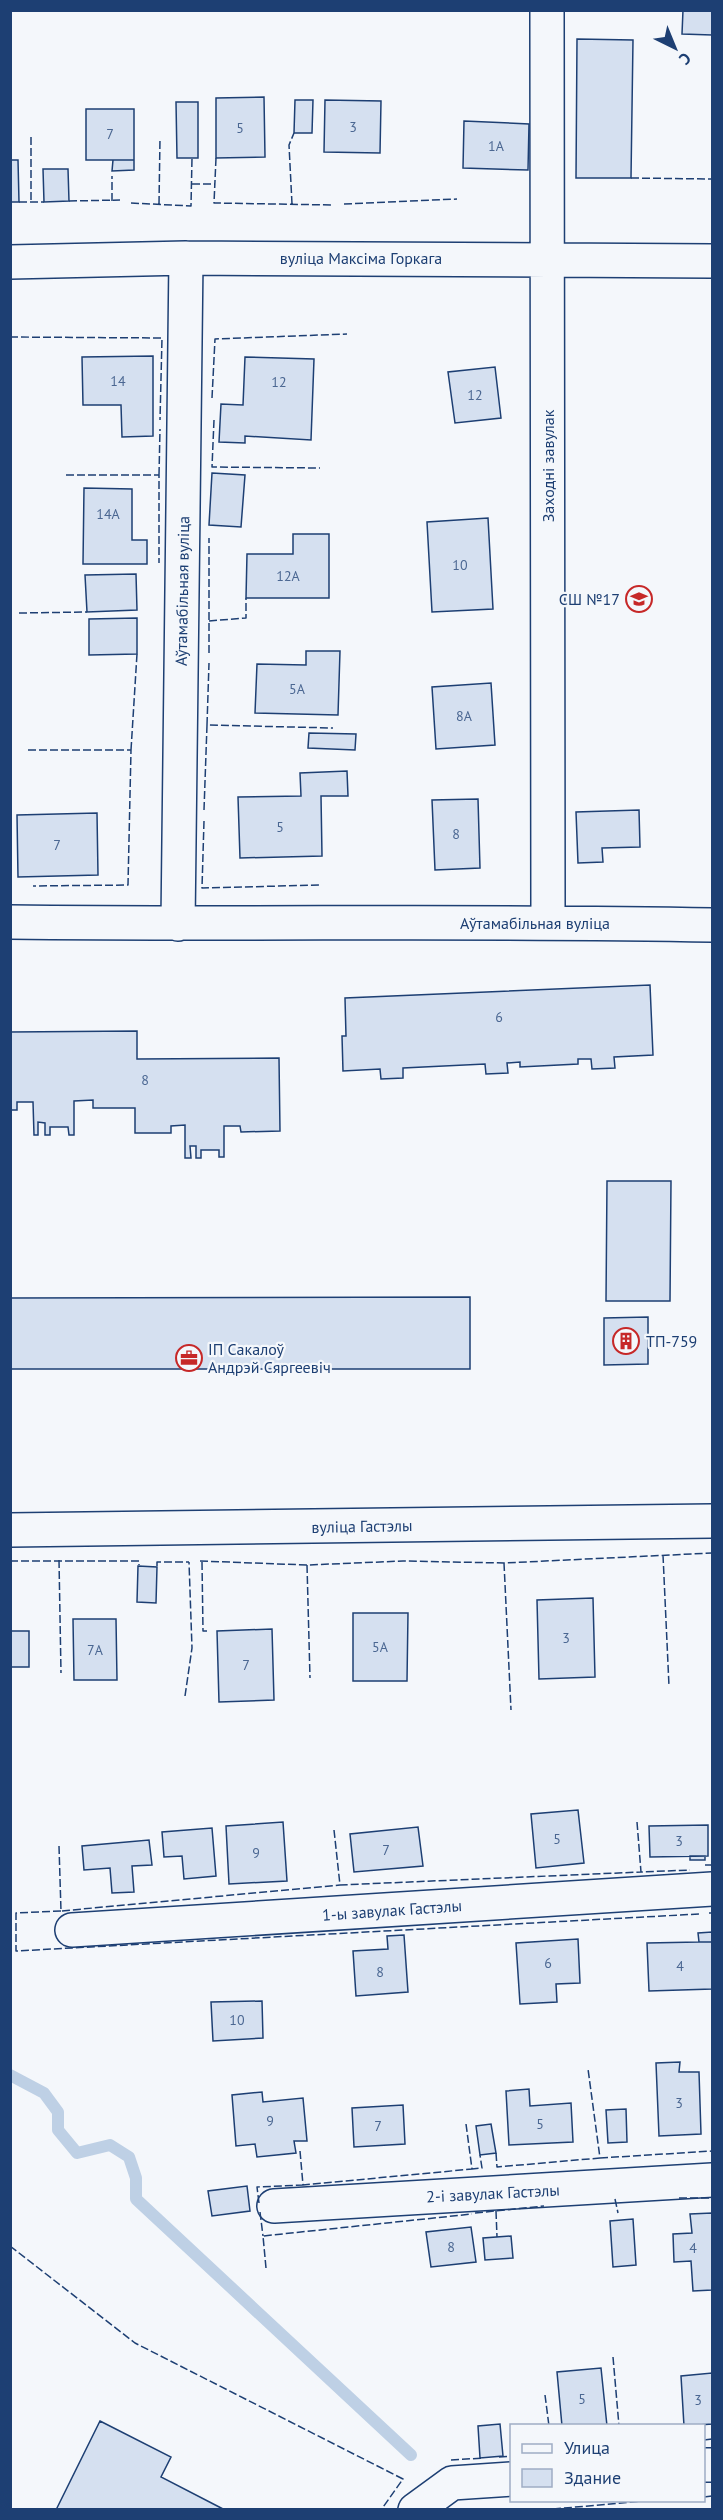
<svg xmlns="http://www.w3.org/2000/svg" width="723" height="2520" font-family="'PT Sans',sans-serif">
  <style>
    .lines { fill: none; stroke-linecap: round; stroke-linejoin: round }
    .stream { stroke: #bed0e5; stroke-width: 12 }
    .building { fill: #d5e0f0; stroke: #1d3f73; stroke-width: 1.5 }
    .minor-casing { stroke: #1d3f73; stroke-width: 36 }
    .minor { stroke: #f4f7fb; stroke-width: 33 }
    .fence { stroke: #1d3f73; stroke-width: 1.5; stroke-dasharray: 8 3; stroke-linecap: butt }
    .labels { text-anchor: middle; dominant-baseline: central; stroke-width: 4.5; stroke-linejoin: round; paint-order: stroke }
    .number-label { font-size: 14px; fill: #4b6792 }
    .street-label { font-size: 16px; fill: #1d3f73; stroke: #f4f7fb }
    .poi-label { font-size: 16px; fill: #1d3f73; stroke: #f4f7fb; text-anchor: start }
  </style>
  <rect width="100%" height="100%" fill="#f4f7fb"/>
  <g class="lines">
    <path class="stream" d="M10,2075L44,2093L58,2112V2130L77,2153L110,2145L129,2157L136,2178V2199L411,2455"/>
  </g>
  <path class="building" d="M683,10H712V35L682,34Z
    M577,39L633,40L631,178H576Z
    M264,97L265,157L216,158V98Z
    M295,100H313L312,133H294Z
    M325,100L381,101L380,153L324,152Z
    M176,102H198V158H177Z
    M86,109H134V160H86Z
    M464,121L529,124L528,170L463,168Z
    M10,160H18L19,202H10Z
    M113,160H134V170L112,171Z
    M43,169H68L69,201L44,202Z
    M153,356V436L122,437L121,405H83L82,357Z
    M245,357L314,359L311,440L245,436V443L219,442L221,404L243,405Z
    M495,367L501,418L455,423L448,372Z
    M212,473L245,475L241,527L209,525Z
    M84,488L132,489V540H147V564H83Z
    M488,518L493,609L432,612L427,522Z
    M293,534H329V598H246L247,554H293Z
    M136,574L137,610L87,612L85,575Z
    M137,618V654L89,655V619Z
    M306,651H340L338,715L255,713L257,664L306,665Z
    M491,683L495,745L436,749L432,687Z
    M309,733L356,734L355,750L308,748Z
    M347,771L348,796H321L322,856L240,858L238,797L301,796L300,773Z
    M478,799L480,868L435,870L432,800Z
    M639,810L640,847L602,848L603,862L578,863L576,812Z
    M97,813L98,875L18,877L17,815Z
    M650,985L653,1055L614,1057L615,1068L592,1069L591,1059H578V1064L520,1067V1062L507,1063L508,1073L486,1074L485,1064L403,1068V1078L381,1079L380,1069L343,1071L342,1036H346L345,998Z
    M137,1031V1059L279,1058L280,1131L241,1132L240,1126H224V1157H219V1150H201V1158H196V1146H190L191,1158H185V1125L171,1126V1133H135V1108H93V1100L74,1101V1135H69L68,1127H50V1135H45V1123L38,1122V1135H34L33,1102H17V1110H10V1032Z
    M607,1181H671L670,1301H606Z
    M470,1297V1369H10V1298Z
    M648,1317V1364L604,1365V1318Z
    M138,1566L157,1567L156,1603L137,1602Z
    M593,1598L595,1677L539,1679L537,1600Z
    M353,1613H408L407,1681H353Z
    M73,1619H116L117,1680H74Z
    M272,1629L274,1700L219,1702L217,1631Z
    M10,1631H29V1667H10Z
    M578,1810L584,1863L536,1868L531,1814Z
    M283,1822L287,1881L229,1884L226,1826Z
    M708,1825V1856L650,1857L649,1826Z
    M418,1827L423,1866L354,1872L350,1834Z
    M212,1828L216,1876L184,1879L182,1856L164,1857L162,1832Z
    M149,1840L152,1865L132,1866L134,1892L112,1893L110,1868L84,1870L82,1846Z
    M690,1856H705V1860H690Z
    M712,1932V1942H699L698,1933Z
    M404,1935L408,1992L356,1996L353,1951L388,1949L387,1936Z
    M578,1939L580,1983L556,1984L557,2002L520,2004L516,1943Z
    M699,1942H712V1989L649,1991L647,1943Z
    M262,2001L263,2038L213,2041L211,2002Z
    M680,2062L679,2072H699L701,2134L659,2136L656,2063Z
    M529,2089L530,2106L571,2103L573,2142L509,2145L506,2091Z
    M262,2092L263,2102L303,2098L307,2141H294L296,2153L257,2157L255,2144L236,2146L232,2095Z
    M403,2105L405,2144L354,2147L352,2108Z
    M626,2109L627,2142L608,2143L606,2110Z
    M491,2124L496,2153L480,2155L476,2126Z
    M247,2186L250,2211L212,2216L208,2191Z
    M712,2213V2290L693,2291L691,2261L674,2262L673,2234L692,2233L690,2214Z
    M633,2219L636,2265L613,2267L610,2221Z
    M471,2227L476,2262L431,2267L426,2232Z
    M511,2236L513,2258L485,2260L483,2238Z
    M601,2368L607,2426H562L557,2372Z
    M712,2373V2424L684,2426L681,2376Z
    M100,2421L171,2457L161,2477L225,2510H56Z
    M500,2424L503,2456L480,2458L478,2426Z"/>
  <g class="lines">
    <defs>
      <path id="minor" d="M547,10L548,922
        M10,262L186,258L712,261
        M10,922C245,925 479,920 712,925
        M178,924L186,258
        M10,1530L712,1521
        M72,1930L712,1889
        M274,2206L712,2180
        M704,2465H712
        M415,2510L452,2483L512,2479"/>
    </defs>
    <use href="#minor" class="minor-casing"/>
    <use href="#minor" class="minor"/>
    <path class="fence" d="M31,137V201
      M216,158L214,203L332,205
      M631,178L712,179
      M192,184H215
      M69,201L120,200
      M112,201V176
      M19,202H44
      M131,203L191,206L192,158
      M159,204L160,138
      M292,204L289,145L294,133
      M344,204L457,199
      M10,337L162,338L160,420
      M212,398L215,339L347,334
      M214,420L212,467L320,468
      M66,475H159V563
      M159,475L160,429
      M19,613L87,612
      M209,621L246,618V598
      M209,653V538
      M207,725L209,663
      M28,750H131L128,885L33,886
      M131,750L137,654
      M204,810L207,725L333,728
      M204,821L202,888L320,885
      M663,1555L669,1686
      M59,1560L61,1673
      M10,1561H139V1565
      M200,1561L307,1565L403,1561L504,1563L712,1553
      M202,1562L203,1631H207
      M504,1563L511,1710
      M307,1565L310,1678
      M157,1566V1562H189
      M185,1696L192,1648L189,1562
      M637,1822L641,1872L690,1870
      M334,1830L340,1885L641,1872
      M59,1846L61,1911L340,1885
      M705,1865H712
      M61,1911L16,1913V1951L699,1914
      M709,1913H712
      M466,2124L472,2169L482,2168L480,2155
      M300,2151L303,2185L472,2169
      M496,2153L497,2167L600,2158L588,2069
      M600,2158L712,2151
      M679,2198H712
      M615,2199L618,2213
      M259,2203L257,2187L303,2185
      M496,2211L497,2237
      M260,2212L263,2236
      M475,2213L544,2206
      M10,2246L135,2343L403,2479L381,2510
      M266,2268L263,2236L472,2214
      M613,2357L619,2426
      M545,2395L549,2426
      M704,2440L712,2439
      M499,2457L512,2456
      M451,2460L484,2458
      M704,2497L712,2496
      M542,2510L656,2500"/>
  </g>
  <defs>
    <symbol id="school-ring" viewBox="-11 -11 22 22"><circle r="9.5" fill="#f4f7fb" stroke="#c62828" stroke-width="1.5"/><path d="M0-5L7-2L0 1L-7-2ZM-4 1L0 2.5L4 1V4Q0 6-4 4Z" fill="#c62828"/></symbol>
    <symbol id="building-ring" viewBox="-11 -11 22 22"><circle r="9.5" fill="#f4f7fb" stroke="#c62828" stroke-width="1.5"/><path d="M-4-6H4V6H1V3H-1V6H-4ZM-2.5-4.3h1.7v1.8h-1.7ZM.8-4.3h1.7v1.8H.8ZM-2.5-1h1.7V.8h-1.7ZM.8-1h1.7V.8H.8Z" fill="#c62828"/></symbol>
    <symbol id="office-ring" viewBox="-11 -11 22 22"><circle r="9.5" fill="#f4f7fb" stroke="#c62828" stroke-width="1.5"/><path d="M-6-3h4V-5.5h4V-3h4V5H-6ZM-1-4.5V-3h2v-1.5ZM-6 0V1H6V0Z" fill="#c62828"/></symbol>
  </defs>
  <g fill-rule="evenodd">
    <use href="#school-ring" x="624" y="584" width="30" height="30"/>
    <use href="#building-ring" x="611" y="1326" width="30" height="30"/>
    <use href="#office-ring" x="174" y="1343" width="30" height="30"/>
  </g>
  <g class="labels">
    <g class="number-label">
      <text x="353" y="127">3</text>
      <text x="240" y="128">5</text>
      <text x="110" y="134">7</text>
      <text x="496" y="146">1А</text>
      <text x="118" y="381">14</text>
      <text x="279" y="382">12</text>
      <text x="475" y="395">12</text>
      <text x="108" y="514">14А</text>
      <text x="460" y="565">10</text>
      <text x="288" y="576">12А</text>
      <text x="297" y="689">5А</text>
      <text x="464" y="716">8А</text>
      <text x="280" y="827">5</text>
      <text x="456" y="834">8</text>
      <text x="57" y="845">7</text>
      <text x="499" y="1017">6</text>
      <text x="145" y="1080">8</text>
      <text x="566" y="1638">3</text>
      <text x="380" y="1647">5А</text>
      <text x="95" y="1650">7А</text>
      <text x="246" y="1665">7</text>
      <text x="557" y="1839">5</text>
      <text x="679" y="1841">3</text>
      <text x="386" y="1850">7</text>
      <text x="256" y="1853">9</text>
      <text x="548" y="1963">6</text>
      <text x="680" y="1966">4</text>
      <text x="380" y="1972">8</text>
      <text x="237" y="2020">10</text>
      <text x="679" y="2103">3</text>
      <text x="270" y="2121">9</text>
      <text x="540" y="2124">5</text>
      <text x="378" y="2126">7</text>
      <text x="451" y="2247">8</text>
      <text x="693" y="2248">4</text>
      <text x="582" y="2399">5</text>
      <text x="698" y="2400">3</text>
    </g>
    <g class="street-label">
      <text x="361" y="258">вуліца Максіма Горкага</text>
      <text transform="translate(548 466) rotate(-90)">Заходні завулак</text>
      <text transform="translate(182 591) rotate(-89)">Аўтамабільная вуліца</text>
      <text x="535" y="923">Аўтамабільная вуліца</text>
      <text transform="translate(362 1526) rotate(-1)">вуліца Гастэлы</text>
      <text transform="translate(392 1910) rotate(-4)">1-ы завулак Гастэлы</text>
      <text transform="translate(493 2193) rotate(-3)">2-і завулак Гастэлы</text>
    </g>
    <g class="poi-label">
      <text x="620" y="599" text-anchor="end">СШ №17</text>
      <text x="646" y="1341">ТП-759</text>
      <text x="208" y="1349">ІП Сакалоў<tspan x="208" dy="18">Андрэй Сяргеевіч</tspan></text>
    </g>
  </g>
  <rect width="723" height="2520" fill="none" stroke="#1d3f73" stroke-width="24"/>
  <rect x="510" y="2424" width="195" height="78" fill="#f4f7fb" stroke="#9eadc5" stroke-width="1.5"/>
  <rect x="522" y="2444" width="30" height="9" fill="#f4f7fb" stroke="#9eadc5" stroke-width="1.5"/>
  <text x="564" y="2454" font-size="18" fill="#1d3f73">Улица</text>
  <rect x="522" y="2469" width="30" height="18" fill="#d5e0f0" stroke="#9eadc5" stroke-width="1.5"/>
  <text x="564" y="2484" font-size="18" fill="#1d3f73">Здание</text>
  <g transform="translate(675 48) rotate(137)" stroke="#f4f7fb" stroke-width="4.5" paint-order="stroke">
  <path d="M0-4.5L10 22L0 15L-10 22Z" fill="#1d3f73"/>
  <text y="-9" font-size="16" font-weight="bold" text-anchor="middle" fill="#1d3f73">С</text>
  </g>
</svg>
